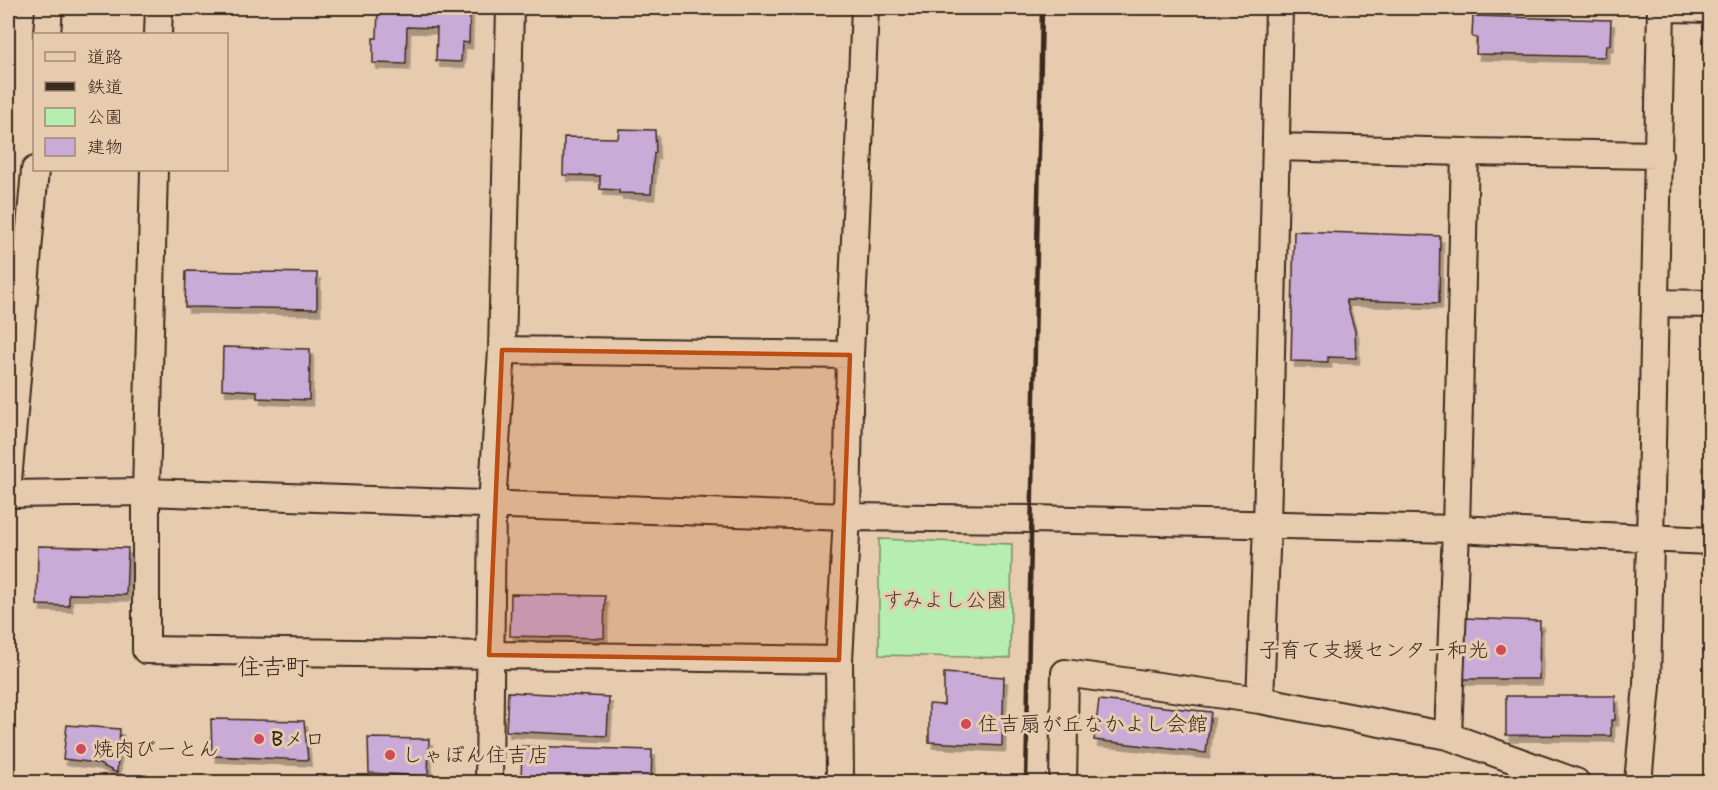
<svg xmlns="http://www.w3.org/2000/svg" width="1718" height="790" font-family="'Shantell Sans','Klee One',sans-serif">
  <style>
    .green { fill: #b6edb0; stroke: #788c67; stroke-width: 1.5 }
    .building { fill: #caaad6; stroke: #3b2a1e; stroke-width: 1.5; filter: url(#shadow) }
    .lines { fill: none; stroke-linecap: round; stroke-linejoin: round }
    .minor-casing { stroke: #3b2a1e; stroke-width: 30 }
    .minor { stroke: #e7cbae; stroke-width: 26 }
    .rail { stroke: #3b2a1e; stroke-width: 4.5 }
    .marked { fill: #bd4d10; fill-opacity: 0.2; stroke: #bd4d10; stroke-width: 4.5; stroke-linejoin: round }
    .poi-dot { fill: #d1495b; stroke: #e7cbae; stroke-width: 2 }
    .labels { text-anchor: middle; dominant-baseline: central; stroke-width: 6; stroke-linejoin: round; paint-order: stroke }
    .park-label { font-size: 21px; fill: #473e2d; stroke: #e7cbae }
    .poi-label { font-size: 21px; fill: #3b2a1e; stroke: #e7cbae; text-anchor: start }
    .quarter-label { font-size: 24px; fill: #3b2a1e; stroke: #e7cbae }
  </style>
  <defs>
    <filter id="shadow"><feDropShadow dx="3.5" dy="6" stdDeviation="0" flood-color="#0004"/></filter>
  </defs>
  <rect width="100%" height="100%" fill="#e7cbae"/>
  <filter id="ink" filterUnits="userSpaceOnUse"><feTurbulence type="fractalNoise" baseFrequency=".0167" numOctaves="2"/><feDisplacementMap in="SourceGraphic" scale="12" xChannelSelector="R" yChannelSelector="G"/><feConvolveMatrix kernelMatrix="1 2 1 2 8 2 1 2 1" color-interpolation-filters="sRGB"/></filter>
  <g filter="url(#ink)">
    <path class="green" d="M879,539L1012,544L1010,658L879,655Z"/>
    <path class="building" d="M378,8H470L469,43L462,42L461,62L436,61L437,28L407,27L406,64L373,63V38H377Z
      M1473,16L1611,20L1610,45H1606L1605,57L1476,54L1477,38L1472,37Z
      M619,129L655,130L656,153H654L651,194L619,193V190L600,189V176L563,175L564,137L618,138Z
      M1294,231L1440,236L1439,303L1346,300L1355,331L1356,358L1328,357V362L1291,361Z
      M186,271L317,273V309L185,307Z
      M223,347L310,349L309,400L257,398V391L222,389Z
      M38,546L128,548L126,595L69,594V606L37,605Z
      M511,594L605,596L604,638L510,636Z
      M1464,618L1540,621L1539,679H1461Z
      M944,673L1004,677L1002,746L929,742V704L944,705Z
      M508,692L609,697L607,736L506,731Z
      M1506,696H1615V720H1611V736L1506,735Z
      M1099,700L1211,712L1206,753L1094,740Z
      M211,719L304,721L308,760L212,756Z
      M67,725L120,729L117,773L97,763L63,759Z
      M368,738L429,739L428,776L369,773Z
      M522,746L652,750L651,782H521Z"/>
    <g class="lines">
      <defs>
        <path id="minor" d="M1674,8L1710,9
          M47,34L49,8
          M158,34L159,8
          M1276,147L1465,152
          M154,170L146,492V650L839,660
          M1655,303L1710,304
          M502,350L510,8
          M8,481L35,170
          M8,494L146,492L847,517L1031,519L1456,529L1710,541
          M1260,700L1448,736L1576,782
          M1448,736L1456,529L1465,152L1659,155
          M489,782L492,505L502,350L850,355
          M840,782L839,660L847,517L850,355L865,8
          M1063,782L1065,673L1260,700L1267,526L1279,8
          M1638,782L1647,686L1661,8"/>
      </defs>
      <use href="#minor" class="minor-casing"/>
      <use href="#minor" class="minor"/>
      <path class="rail" d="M1026,782L1042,8"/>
    </g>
  </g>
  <path class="marked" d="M502,350L850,355L839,660L489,655Z"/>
  <g class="poi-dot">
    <circle cx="1501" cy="650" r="6"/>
    <circle cx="966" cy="724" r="6"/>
    <circle cx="259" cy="739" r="6"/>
    <circle cx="81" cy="749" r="6"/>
    <circle cx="390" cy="755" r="6"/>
  </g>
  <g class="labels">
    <g class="park-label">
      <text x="945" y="600">すみよし公園</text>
    </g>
    <g class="poi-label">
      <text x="1489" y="650" text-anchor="end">子育て支援センター和光</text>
      <text x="978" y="724">住吉扇が丘なかよし会館</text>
      <text x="271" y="739">Bメロ</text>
      <text x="93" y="749">焼肉びーとん</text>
      <text x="402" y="755">しゃぼん住吉店</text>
    </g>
    <g class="quarter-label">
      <text x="273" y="667">住吉町</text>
    </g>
  </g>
  <rect width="1718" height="790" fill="none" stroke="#e7cbae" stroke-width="30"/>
  <rect x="15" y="15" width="1688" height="760" fill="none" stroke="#3b2a1e" stroke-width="2" filter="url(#ink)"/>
  <rect x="33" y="33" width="195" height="138" fill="#e7cbae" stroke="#a28b74" stroke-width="1.5"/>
  <rect x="45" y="52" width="30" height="9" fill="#e7cbae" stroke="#a28b74" stroke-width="1.5"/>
  <text x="87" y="63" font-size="18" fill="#3b2a1e">道路</text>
  <rect x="45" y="82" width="30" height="9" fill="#3b2a1e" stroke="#a28b74" stroke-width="1.5"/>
  <text x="87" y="93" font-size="18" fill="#3b2a1e">鉄道</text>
  <rect x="45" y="108" width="30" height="18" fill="#b6edb0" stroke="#a28b74" stroke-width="1.5"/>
  <text x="87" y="123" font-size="18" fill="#3b2a1e">公園</text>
  <rect x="45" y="138" width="30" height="18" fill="#caaad6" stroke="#a28b74" stroke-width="1.5"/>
  <text x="87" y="153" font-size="18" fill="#3b2a1e">建物</text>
</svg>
